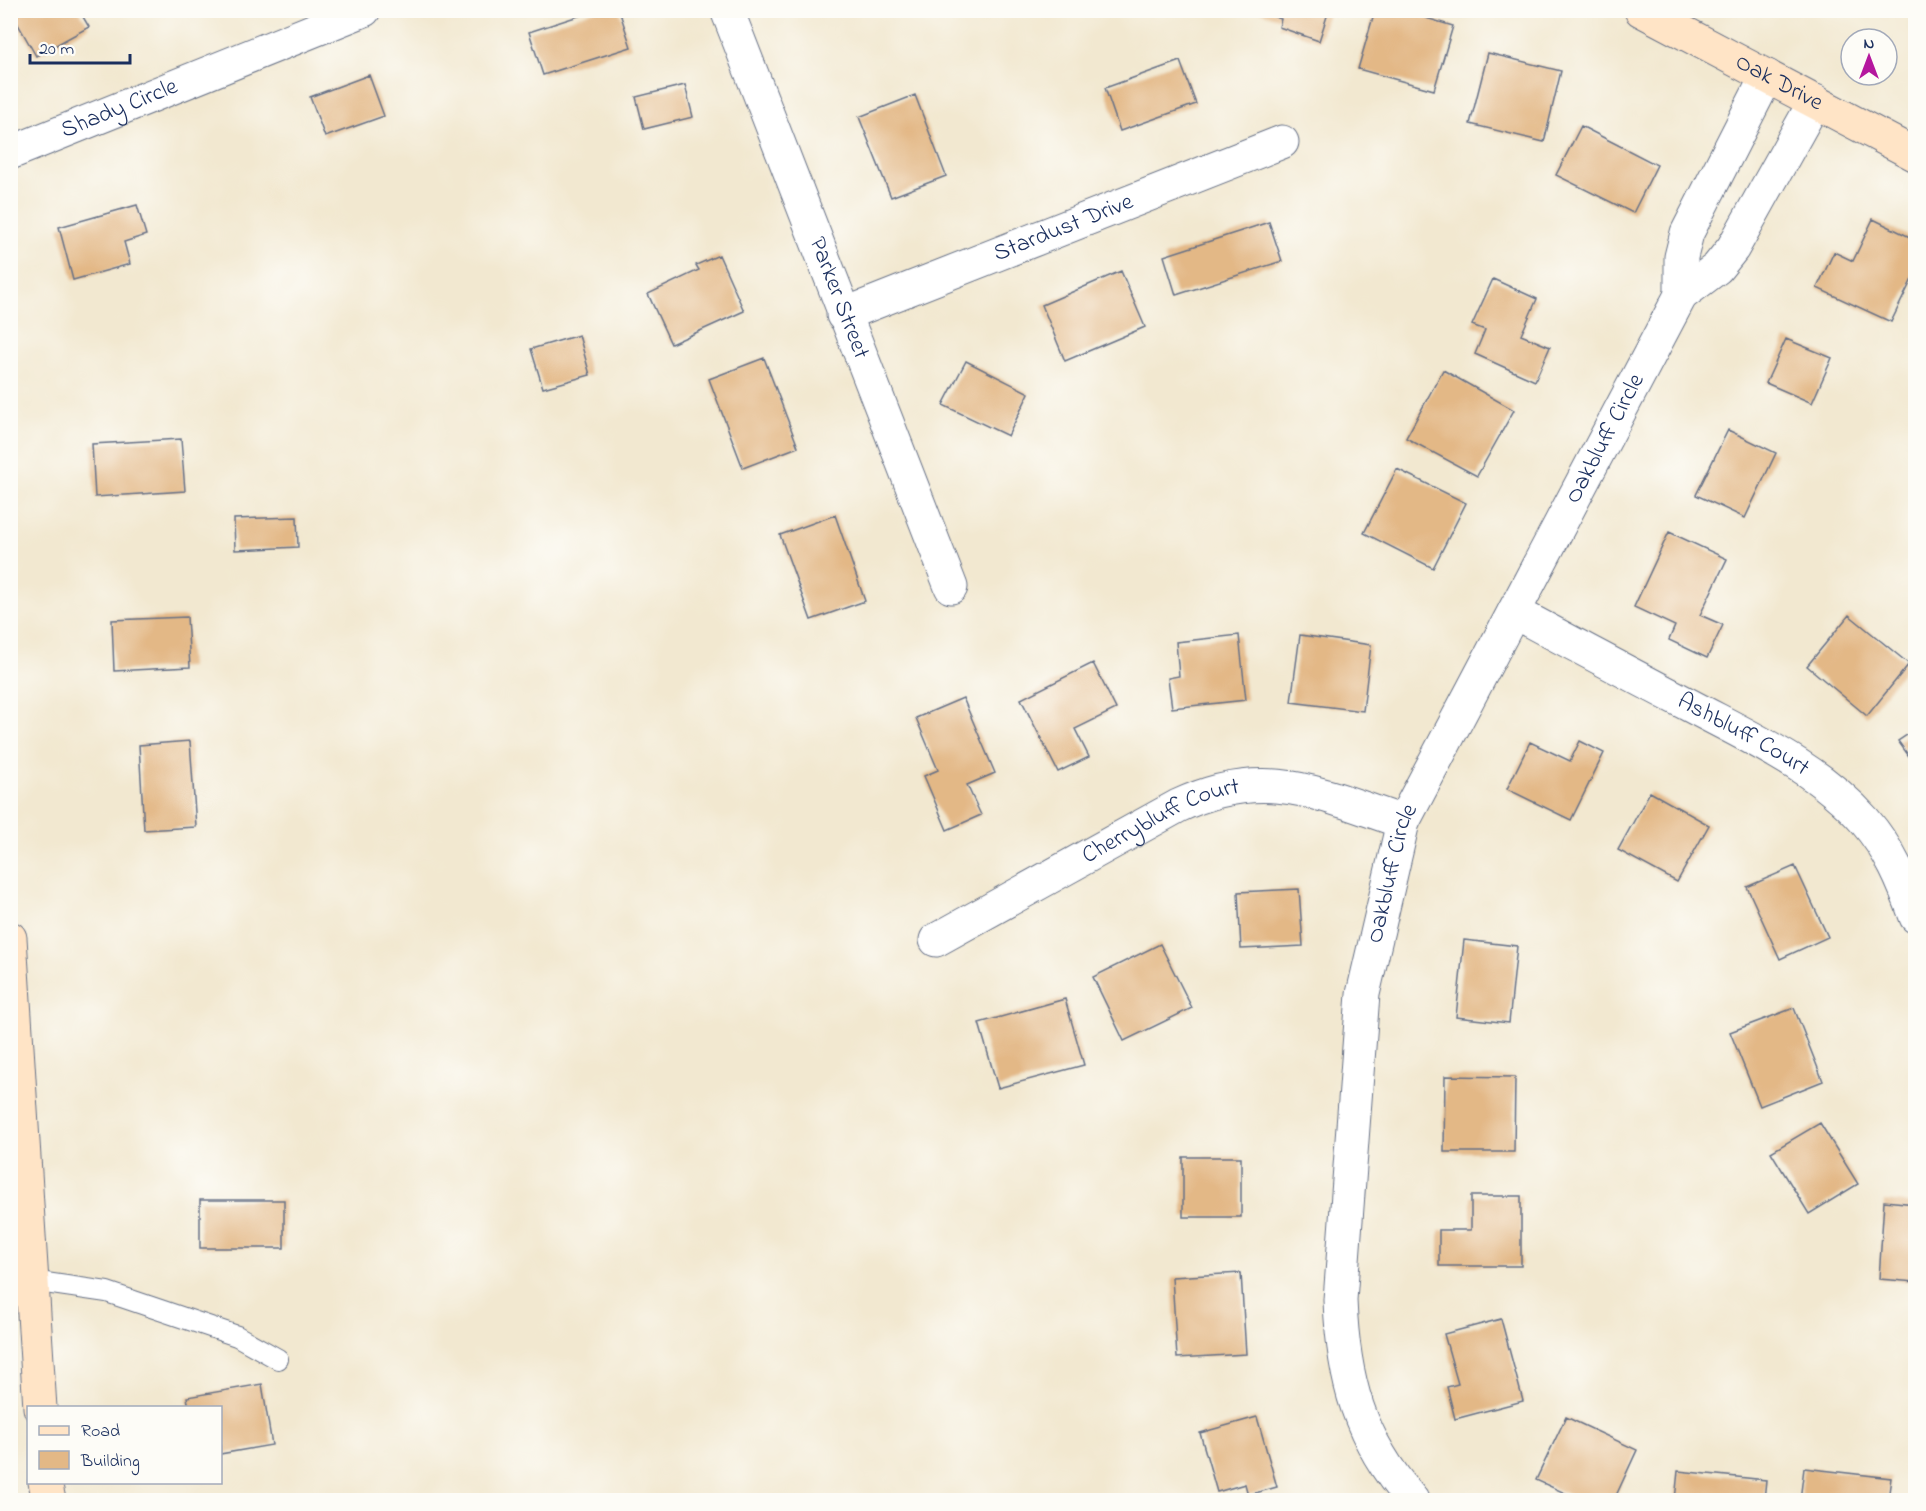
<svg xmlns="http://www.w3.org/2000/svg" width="1926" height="1511" font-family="'Indie Flower',sans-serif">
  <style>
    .building { fill: #e3b886 }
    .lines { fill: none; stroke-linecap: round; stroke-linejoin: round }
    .lane-casing { stroke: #667086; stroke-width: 22 }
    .street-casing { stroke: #667086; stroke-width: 35 }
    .secondary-casing { stroke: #667086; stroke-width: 35 }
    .lane { stroke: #fff; stroke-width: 20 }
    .street { stroke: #fff; stroke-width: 33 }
    .secondary { stroke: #ffe4c6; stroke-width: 33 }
    .labels { text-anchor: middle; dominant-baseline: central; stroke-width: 4.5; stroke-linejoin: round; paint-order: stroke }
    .street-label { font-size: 24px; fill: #1b2f5e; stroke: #fdfcf7 }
  </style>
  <rect width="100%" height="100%" fill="#fdfcf7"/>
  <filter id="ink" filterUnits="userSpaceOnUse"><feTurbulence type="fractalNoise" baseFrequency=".0167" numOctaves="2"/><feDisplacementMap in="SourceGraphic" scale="12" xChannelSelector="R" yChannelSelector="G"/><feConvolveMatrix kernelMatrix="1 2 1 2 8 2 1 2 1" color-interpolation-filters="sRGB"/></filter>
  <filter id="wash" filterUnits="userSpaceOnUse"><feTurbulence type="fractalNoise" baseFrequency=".008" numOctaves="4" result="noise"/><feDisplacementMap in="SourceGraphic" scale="24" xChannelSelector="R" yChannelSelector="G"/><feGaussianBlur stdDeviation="1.35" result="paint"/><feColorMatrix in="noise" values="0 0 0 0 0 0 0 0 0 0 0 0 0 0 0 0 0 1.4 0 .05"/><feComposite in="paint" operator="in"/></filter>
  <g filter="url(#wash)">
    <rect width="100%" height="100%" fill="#f2e8d0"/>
    <g id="blocks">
      <path class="building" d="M10,10H79L89,27L36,56Z
        M597,10H619L631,47L543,75L529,32Z
        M1329,10L1319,41L1279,27L1281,19L1258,11Z
        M1375,10H1399L1453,26L1434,90L1358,69Z
        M1488,53L1561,71L1544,142L1470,124Z
        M1180,61L1196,104L1120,131L1105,88Z
        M369,75L384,116L325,137L310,97Z
        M685,85L693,117L644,129L636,97Z
        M915,95L946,176L891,197L859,117Z
        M1581,126L1657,165L1633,213L1556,175Z
        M137,205L146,235L124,242L130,264L73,280L59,227Z
        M1873,219L1916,240V271L1891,322L1817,288L1834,252L1853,261Z
        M1269,222L1282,261L1176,295L1164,256Z
        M719,255L744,311L671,344L648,294L699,270L696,265Z
        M1121,271L1145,327L1065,361L1042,305Z
        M1493,279L1537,299L1521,335L1550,347L1535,381L1475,354L1485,330L1472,325Z
        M579,335L590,375L543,388L531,349Z
        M1786,339L1832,358L1812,403L1766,383Z
        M764,358L798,447L743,468L709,379Z
        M966,361L1029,393L1008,436L943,405Z
        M1443,370L1514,410L1477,476L1406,438Z
        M1728,430L1776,453L1745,518L1696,495Z
        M181,439L185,491L95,497L92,444Z
        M1397,469L1466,503L1433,568L1364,533Z
        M835,515L865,601L811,620L780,535Z
        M297,517L298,547L235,550L234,519Z
        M1669,532L1727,559L1700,615L1723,625L1707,658L1669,640L1675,626L1634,607Z
        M1849,615L1909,664L1867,716L1807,666Z
        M187,617L190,667L114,671L112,620Z
        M1239,635L1246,700L1172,708L1168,678L1179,676L1176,642Z
        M1300,635L1371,645L1363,711L1291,702Z
        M1093,663L1116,709L1075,729L1089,757L1058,772L1021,699Z
        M963,698L995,773L967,785L981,815L947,830L924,776L938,770L916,718Z
        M1916,729V766L1898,741Z
        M190,741L196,827L144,830L139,745Z
        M1580,741L1604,753L1571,820L1507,789L1530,742L1570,761Z
        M1650,792L1709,825L1677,882L1618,850Z
        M1795,866L1828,937L1780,959L1747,887Z
        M1299,889L1303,946L1241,949L1238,892Z
        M1464,940L1517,946L1509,1023L1456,1017Z
        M1160,944L1192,1008L1124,1041L1093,977Z
        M1065,999L1084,1065L998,1088L979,1023Z
        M1794,1008L1823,1081L1760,1106L1730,1032Z
        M1445,1076L1515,1077L1514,1152H1444Z
        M1820,1123L1858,1184L1809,1214L1771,1152Z
        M1183,1157H1241V1217H1183Z
        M1471,1196H1521V1266H1439V1230H1471Z
        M200,1200H284V1248H200Z
        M1884,1201L1916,1204V1282L1879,1279Z
        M1241,1273L1246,1354L1177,1358L1172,1277Z
        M1501,1319L1523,1401L1455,1419L1447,1387L1458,1384L1444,1334Z
        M262,1384L272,1445L220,1454V1408H189L187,1397Z
        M1257,1417L1277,1487L1248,1495L1245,1484L1217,1492L1200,1433Z
        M1566,1417L1637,1450L1614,1500H1580L1536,1480Z
        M1804,1468L1891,1478L1888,1500H1800Z
        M1678,1471L1766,1480L1764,1500H1675Z"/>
    </g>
  </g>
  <g filter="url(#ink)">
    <use href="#blocks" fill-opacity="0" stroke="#667086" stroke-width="1.5"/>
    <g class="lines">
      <defs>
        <path id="lane" d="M32,1281L107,1292L237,1336L278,1359"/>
        <g id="street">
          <path id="s1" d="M727,10L951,587"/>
          <path d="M1767,76L1687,233L1681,257V295L1717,268L1733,248L1815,101"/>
          <path id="s2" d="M10,153L364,10"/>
          <path id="s3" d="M843,315L1282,142"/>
          <path id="s4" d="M1514,612C1573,644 1632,675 1691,706C1753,739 1818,768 1865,821C1890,850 1903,881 1916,917"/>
          <path id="s5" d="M936,940L1178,806C1264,765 1318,793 1403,822"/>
          <path id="s6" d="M1412,1500C1359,1439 1343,1379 1340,1300L1363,994L1403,822L1681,295"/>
        </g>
        <g id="secondary">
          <path id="s7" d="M1641,10L1916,155"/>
          <path d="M10,938L40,1408"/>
          <path d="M45,1482L49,1500"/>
        </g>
      </defs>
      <use href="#lane" class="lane-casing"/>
      <use href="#street" class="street-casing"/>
      <use href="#secondary" class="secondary-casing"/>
      <use href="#lane" class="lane"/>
      <use href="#street" class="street"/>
      <use href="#secondary" class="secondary"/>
    </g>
  </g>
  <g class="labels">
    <g class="street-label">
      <text stroke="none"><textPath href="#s7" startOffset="156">Oak Drive</textPath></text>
      <text stroke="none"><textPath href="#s2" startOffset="118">Shady Circle</textPath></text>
      <text stroke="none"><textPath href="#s3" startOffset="237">Stardust Drive</textPath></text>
      <text stroke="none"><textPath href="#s1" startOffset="309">Parker Street</textPath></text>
      <text stroke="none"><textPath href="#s6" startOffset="1134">Oakbluff Circle</textPath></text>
      <text stroke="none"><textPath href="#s4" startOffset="260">Ashbluff Court</textPath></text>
      <text stroke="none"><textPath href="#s5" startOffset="255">Cherrybluff Court</textPath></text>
      <text stroke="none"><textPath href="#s6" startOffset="648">Oakbluff Circle</textPath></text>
    </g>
  </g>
  <rect width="1926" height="1511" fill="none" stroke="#fdfcf7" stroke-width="36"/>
  <rect x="27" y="1406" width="195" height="78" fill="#fdfcf7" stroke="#a3aaba" stroke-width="1.5"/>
  <rect x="39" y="1426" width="30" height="9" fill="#ffe4c6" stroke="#a3aaba" stroke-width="1.5"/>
  <text x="81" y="1436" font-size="18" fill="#1b2f5e">Road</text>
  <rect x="39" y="1451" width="30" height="18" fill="#e3b886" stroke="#a3aaba" stroke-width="1.5"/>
  <text x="81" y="1466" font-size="18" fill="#1b2f5e">Building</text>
  <g transform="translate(1869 57)"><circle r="28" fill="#fdfcf7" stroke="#a3aaba" stroke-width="1.5"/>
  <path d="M0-4.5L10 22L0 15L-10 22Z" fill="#b5179e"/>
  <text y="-9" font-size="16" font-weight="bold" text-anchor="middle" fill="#1b2f5e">N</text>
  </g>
  <path d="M30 54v9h100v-9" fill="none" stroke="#1b2f5e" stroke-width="3"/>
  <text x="39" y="54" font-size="18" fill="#1b2f5e" stroke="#fdfcf7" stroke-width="4.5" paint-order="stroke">20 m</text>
</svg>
